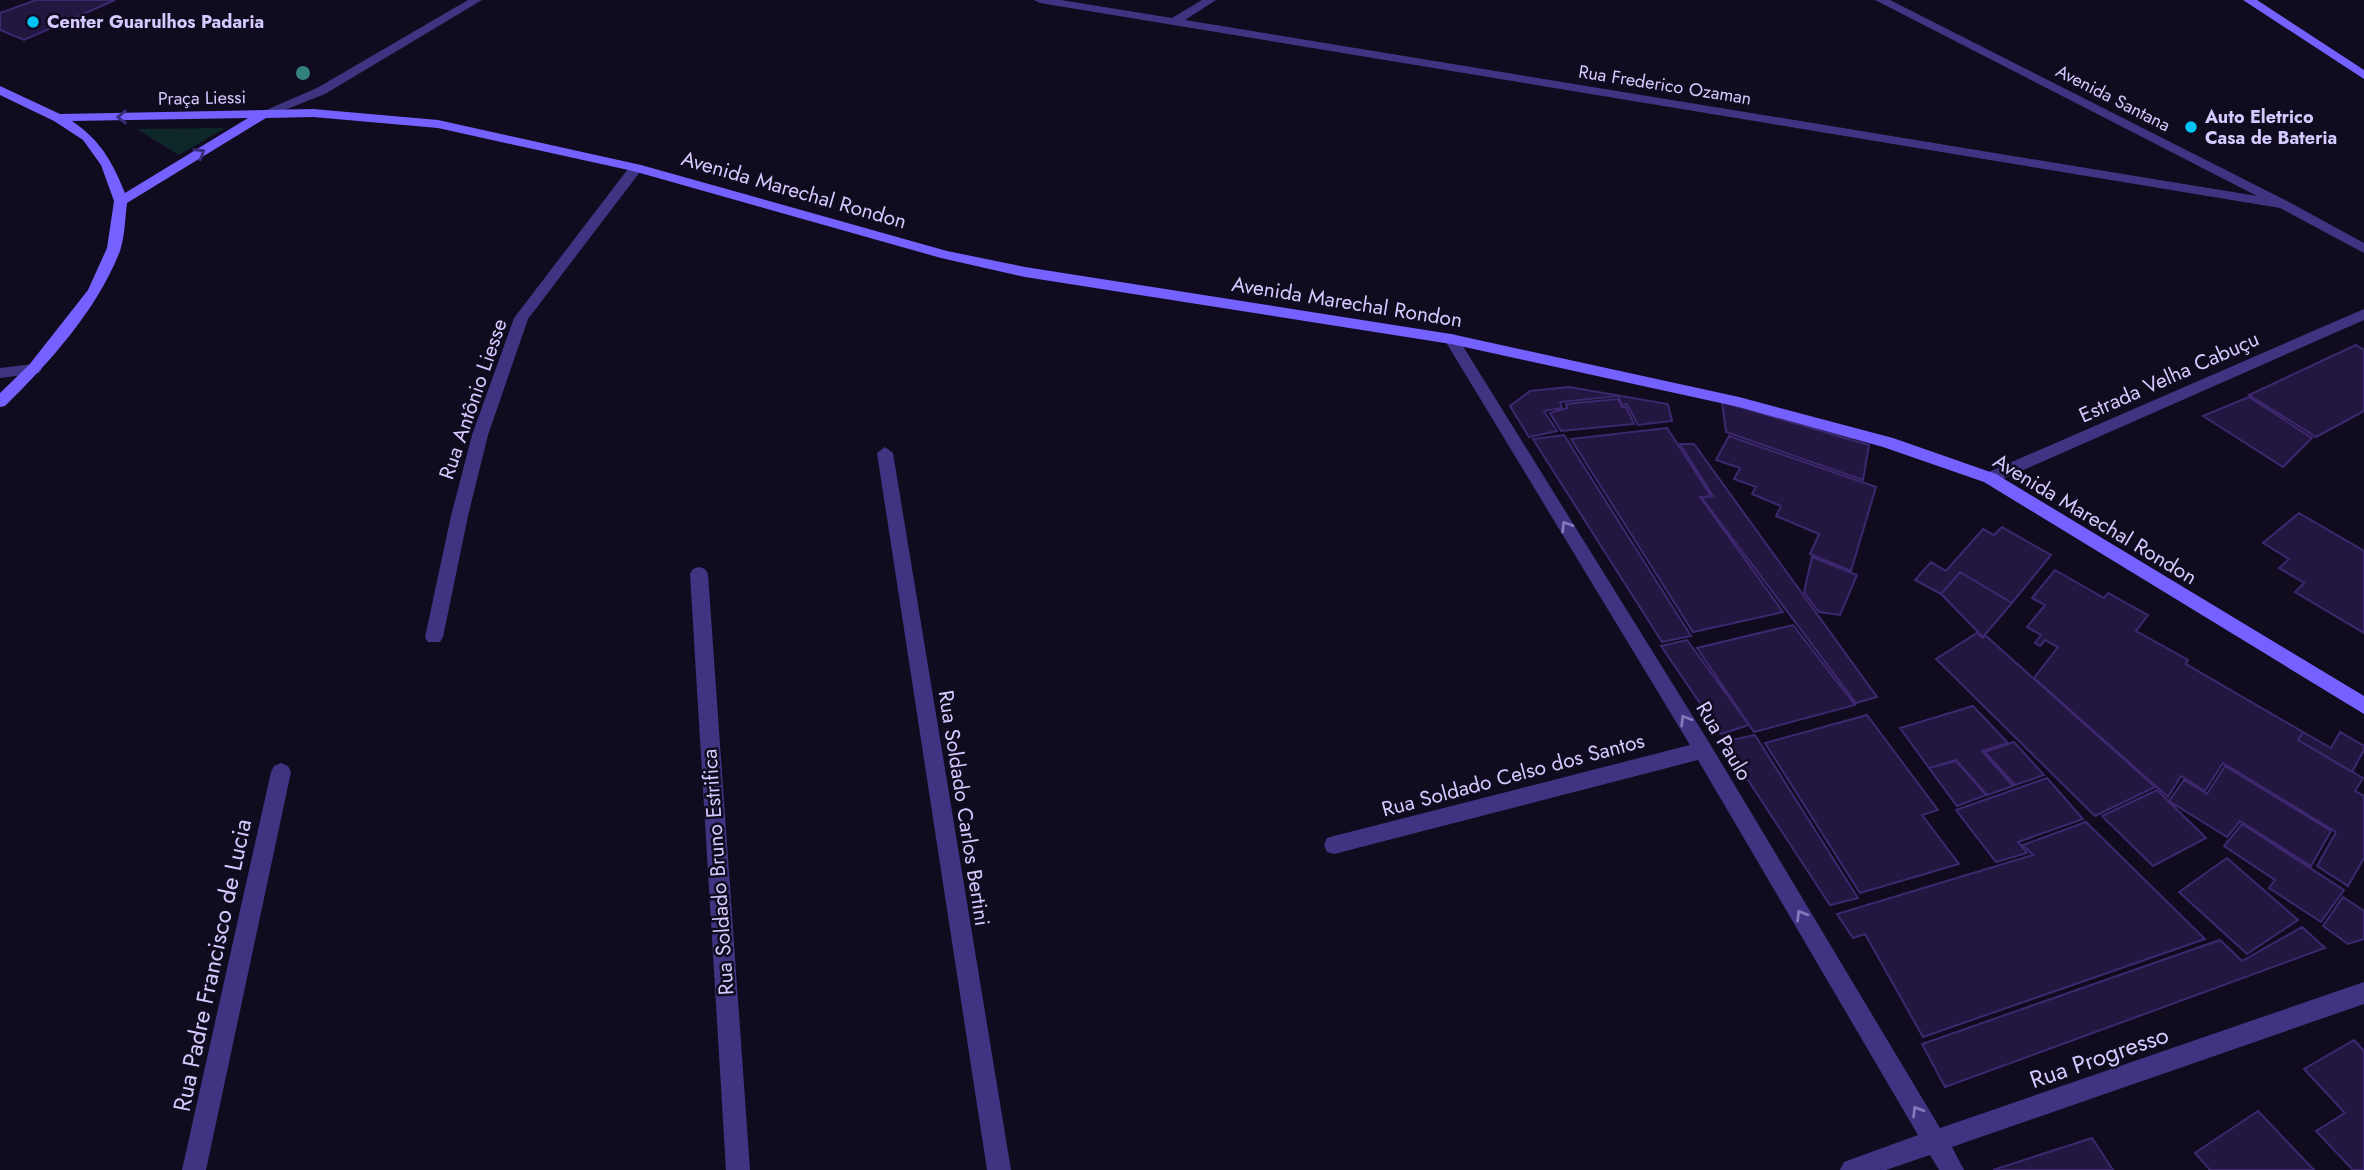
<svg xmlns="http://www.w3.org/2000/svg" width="2364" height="1170" font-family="Jost,sans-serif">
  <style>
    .green { fill: #0e2829 }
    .building { fill: #231741; stroke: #3c286e; stroke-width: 2 }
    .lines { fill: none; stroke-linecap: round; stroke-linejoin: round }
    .street { fill: #3e3481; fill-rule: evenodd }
    .secondary { fill: #7461ff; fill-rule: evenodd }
    .tree { fill: #34827f }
    .oneway { stroke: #392d79 }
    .oneway2 { stroke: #8278ba }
    .poi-dot { fill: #00c4f5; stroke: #110b1f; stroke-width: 2.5 }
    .labels { text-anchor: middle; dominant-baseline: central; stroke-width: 5; stroke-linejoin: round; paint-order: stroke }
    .far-poi-label { font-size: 18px; font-weight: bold; fill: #d5caff; stroke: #110b1f; text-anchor: start }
    .far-street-label { font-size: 18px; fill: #d5caff; stroke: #110b1f }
    .street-label { font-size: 21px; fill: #d5caff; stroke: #110b1f }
    .near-street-label { font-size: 24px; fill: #d5caff; stroke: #110b1f }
  </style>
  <rect width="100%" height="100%" fill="#110b1f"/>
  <path class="green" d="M225,128L179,155L137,129Z"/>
  <path class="building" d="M36,0H115L24,40L0,30V13Z
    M2356,345L2364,350V411L2316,437L2249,395Z
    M1569,387L1668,404L1672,421L1638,425L1627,404L1622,405L1618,396L1560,402L1562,408L1544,411L1557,431L1529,437L1510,406L1530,391Z
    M2249,397L2312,438L2283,467L2203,416Z
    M1618,399L1622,407H1626L1634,424L1561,431L1550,413L1567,408L1566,404Z
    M1722,402L1869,445L1863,480L1726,432Z
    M1667,428L1711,496L1700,497L1783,612L1693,632L1571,439Z
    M1564,435L1691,636L1662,642L1533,439Z
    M1729,436L1876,487L1851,571L1810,554L1819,534L1776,516L1781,506L1752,494L1756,487L1734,479L1740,468L1716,460Z
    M1680,444H1694L1877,697L1856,703L1702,498L1713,496Z
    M2299,513L2364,551V633L2295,592L2304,583L2279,568L2289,559L2263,543Z
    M2002,527L2051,555L2012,603L1960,572L1941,594L1915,580L1931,562L1946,571L1983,529L1994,535Z
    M1812,557L1857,575L1840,615L1819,612L1804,592Z
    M2055,570L2104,598L2108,593L2148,615L2136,631L2188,660L2186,664L2303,732L2298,740L2363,778L2355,791L2364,796V858L2348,886L2317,866L2336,832L2223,763L2205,791L2181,776L2168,797L2034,678L2058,647L2045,640L2040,646L2035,643L2041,635L2027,627L2045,605L2032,598Z
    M1960,572L2012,603L1983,637L1941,594Z
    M1793,625L1855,705L1754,732L1697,648Z
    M1977,633L1983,638L1985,635L2155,787L2095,816L1936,659Z
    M1687,640L1749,725L1721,734L1661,646Z
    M1973,706L2008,743L1982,751L2013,786L1987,795L1956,760L1929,768L1900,728Z
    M1867,715L1938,810L1922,815L1959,864L1860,893L1765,743Z
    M2303,732L2331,748L2340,732L2364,746V750L2352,772L2298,740Z
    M1755,735L1858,898L1830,905L1723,742Z
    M2014,742L2044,775L2015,785L1985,752Z
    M1956,761L1986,795L1957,806L1929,768Z
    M2225,766L2331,831L2311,866L2240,821L2227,837L2169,801L2184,780L2207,794Z
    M2047,778L2083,819L2018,842L2027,853L1996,862L1956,810Z
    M2157,790L2206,838L2153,866L2102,816Z
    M2086,822L2205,939L1923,1037L1865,934L1853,938L1837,914L2033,855L2023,845Z
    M2242,824L2344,890L2321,922L2269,888L2275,880L2224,846Z
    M2227,858L2298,920L2247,954L2179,892Z
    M2343,897L2364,911V939L2348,944L2323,926Z
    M2302,927L2325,948L1945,1087L1922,1044L2220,940L2242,961Z
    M2354,1040L2364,1051V1170H2353L2316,1131L2345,1113L2304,1069Z
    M2258,1111L2314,1170H2210L2195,1153Z
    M2092,1138L2113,1170H1993Z"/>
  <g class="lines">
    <path class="street" d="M468,0H482L325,94L267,117L257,114L317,88Z
      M1034,0H1061L1172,18L1202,0H1216L1185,20L2257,196L1875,0H1890L2289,202L2364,243V253L2280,208L1040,3Z
      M636,164L643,168L528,319L488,435L468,516L443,637L440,642H428L425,637L451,516L472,435L514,318L631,165Z
      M2364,309V320L1996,482L1990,484L1982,478L1984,474Z
      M1451,334L1456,335L1710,744L1940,1128L2364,982V1004L1952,1147L1964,1170H1939L1930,1155L1886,1170H1840L1844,1162L1918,1135L1698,760L1334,854L1327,852L1324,845L1327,838L1334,836L1690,745L1444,339Z
      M34,364L42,369L39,373L0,378V368Z
      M885,447L893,453L1011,1170H987L877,453Z
      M699,567L705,569L708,574L750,1170H726L690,574L693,569Z
      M281,763L288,766L291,772L206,1170H182L271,772L274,766Z"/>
    <path class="secondary" d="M2243,0H2257L2364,70V79Z
      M0,86L60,114L313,109L438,120L641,165L947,251L1025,267L1451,334L1739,397L1893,438L1996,474L2364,696V714L1984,482L1883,447L1739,407L1451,344L1025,277L941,258L633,171L438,128L313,117L266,118L127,203C125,218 125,236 120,251C97,310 50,362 5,406L0,407V393L29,365L88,290L107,248L114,201L101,165L83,140L54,121L0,95ZM248,118L125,193C112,161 101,141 72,121Z"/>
  </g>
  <circle class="tree" cx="303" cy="73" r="7"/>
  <defs><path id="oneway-chevron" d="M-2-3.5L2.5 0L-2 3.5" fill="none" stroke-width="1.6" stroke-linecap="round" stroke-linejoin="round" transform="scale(1.75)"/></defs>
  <g class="oneway">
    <use href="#oneway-chevron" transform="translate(122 117) rotate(179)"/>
    <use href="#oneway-chevron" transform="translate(200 153) rotate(-31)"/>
  </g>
  <g class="oneway2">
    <use href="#oneway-chevron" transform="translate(1566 526) rotate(-122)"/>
    <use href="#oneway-chevron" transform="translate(1685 720) rotate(-122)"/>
    <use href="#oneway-chevron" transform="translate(1801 915) rotate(-121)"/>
    <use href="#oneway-chevron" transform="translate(1917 1111) rotate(-121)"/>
  </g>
  <g class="poi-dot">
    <circle cx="33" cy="22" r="7"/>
    <circle cx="2191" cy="127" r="7"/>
  </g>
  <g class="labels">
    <g class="far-poi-label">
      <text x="47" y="22">Center Guarulhos Padaria</text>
      <text x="2205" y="117">Auto Eletrico<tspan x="2205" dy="21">Casa de Bateria</tspan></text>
    </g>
    <g class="far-street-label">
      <text transform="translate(1665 85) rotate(9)">Rua Frederico Ozaman</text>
      <text transform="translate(202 98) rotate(-1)">Praça Liessi</text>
      <text transform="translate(2113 98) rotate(27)">Avenida Santana</text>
    </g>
    <g class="street-label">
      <text transform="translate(794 190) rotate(16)">Avenida Marechal Rondon</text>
      <text transform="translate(1347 302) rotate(9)">Avenida Marechal Rondon</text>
      <text transform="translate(2169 377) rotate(-24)">Estrada Velha Cabuçu</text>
      <text transform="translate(473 399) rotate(-71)">Rua Antônio Liesse</text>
      <text transform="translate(2095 519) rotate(31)">Avenida Marechal Rondon</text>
      <text transform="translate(1724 741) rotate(59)">Rua Paulo</text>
      <text transform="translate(1513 775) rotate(-15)">Rua Soldado Celso dos Santos</text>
      <text transform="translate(964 808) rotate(81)">Rua Soldado Carlos Bertini</text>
      <text transform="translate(718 872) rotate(-94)">Rua Soldado Bruno Estrifica</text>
    </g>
    <g class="near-street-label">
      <text transform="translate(212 965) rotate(-78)">Rua Padre Francisco de Lucia</text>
      <text transform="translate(2099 1057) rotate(-19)">Rua Progresso</text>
    </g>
  </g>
</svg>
